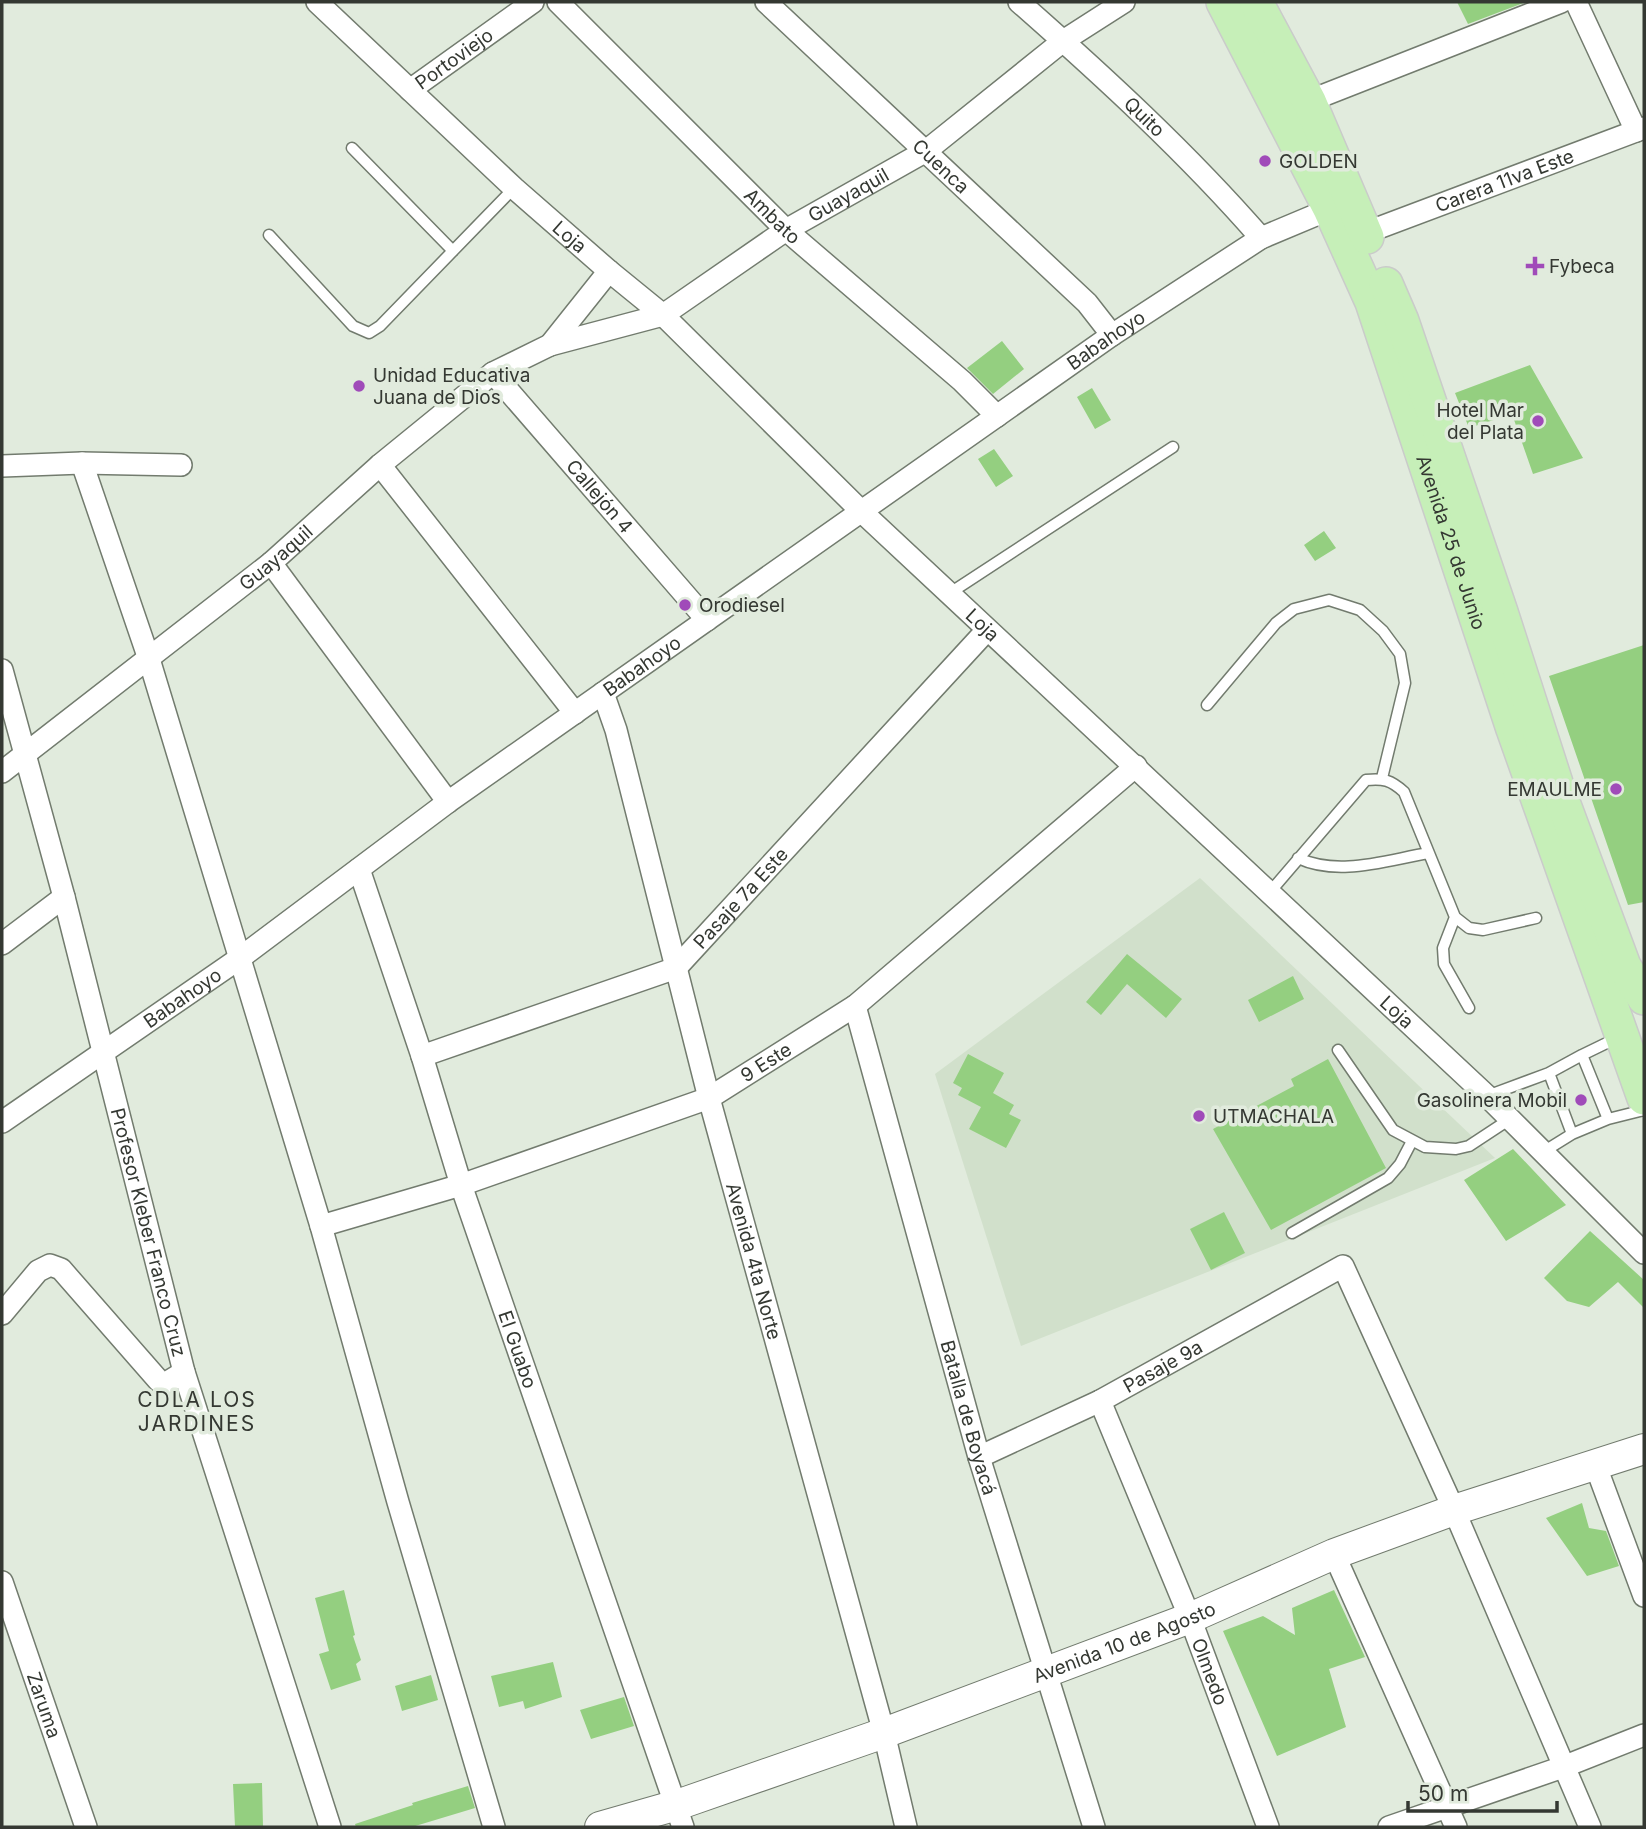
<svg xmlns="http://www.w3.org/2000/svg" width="1646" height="1829" font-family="Inter,sans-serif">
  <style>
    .built { fill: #d1e0cb }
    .building { fill: #94cf80 }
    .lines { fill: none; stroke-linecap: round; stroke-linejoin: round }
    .lane-casing { stroke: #727b6e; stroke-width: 13 }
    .street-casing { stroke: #727b6e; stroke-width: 24 }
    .secondary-casing { stroke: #727b6e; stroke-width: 32 }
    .primary-casing { stroke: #cacbca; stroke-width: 36 }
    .lane { stroke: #fff; stroke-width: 10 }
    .street { stroke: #fff; stroke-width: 21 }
    .secondary { stroke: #fff; stroke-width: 30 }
    .primary { stroke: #c6efb8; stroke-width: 33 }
    .poi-dot { fill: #a04bb9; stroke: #e1ebdd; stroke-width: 2.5 }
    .labels { text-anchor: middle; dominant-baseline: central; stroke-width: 7; stroke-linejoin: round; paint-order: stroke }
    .street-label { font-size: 19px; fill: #343832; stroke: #e1ebdd }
    .poi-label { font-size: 19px; fill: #343832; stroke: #e1ebdd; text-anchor: start }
    .neighbourhood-label { font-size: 21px; letter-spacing: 2px; fill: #343832; stroke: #e1ebdd }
  </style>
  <rect width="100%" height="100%" fill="#e1ebdd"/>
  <path class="built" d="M1200,878L1495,1158L1021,1346L935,1074Z"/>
  <path class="building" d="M1457,2H1526L1468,24Z
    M1002,341L1024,369L993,394L967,368Z
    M1530,365L1583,458L1533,474L1512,414L1469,428L1455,393Z
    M1092,388L1111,420L1095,429L1077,397Z
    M994,449L1013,476L996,487L978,459Z
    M1324,531L1336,548L1315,561L1304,545Z
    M1644,645V902L1628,905L1549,676Z
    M1127,954L1182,999L1166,1018L1127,984L1101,1015L1086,1002Z
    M1293,976L1304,999L1259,1022L1248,1000Z
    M968,1054L1004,1073L993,1093L1014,1105L1009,1114L1021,1120L1006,1148L969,1129L981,1107L958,1095L962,1088L953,1083Z
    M1328,1059L1386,1168L1271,1230L1213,1129L1294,1086L1291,1079Z
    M1513,1149L1566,1205L1506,1241L1464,1180Z
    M1224,1212L1245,1253L1211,1270L1190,1229Z
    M1590,1231L1644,1280V1308L1618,1282L1589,1307L1567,1301L1544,1278Z
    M1582,1503L1589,1528L1606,1531L1619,1566L1587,1576L1546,1518Z
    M344,1590L355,1635L353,1636L361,1660L356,1664L361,1680L331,1690L319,1654L329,1651L315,1598Z
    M1334,1590L1365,1657L1329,1669L1346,1727L1277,1756L1223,1631L1263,1616L1295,1635L1292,1608Z
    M553,1662L562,1697L525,1709L523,1701L499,1707L491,1676Z
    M431,1675L438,1700L402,1711L395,1686Z
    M624,1697L634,1726L591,1739L580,1710Z
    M262,1783L263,1827H235L233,1784Z
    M468,1786L475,1808L412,1827H356L355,1824L413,1805L412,1803Z"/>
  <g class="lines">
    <defs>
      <path id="lane" d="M352,148L453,251
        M269,235L353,326L369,333L380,326L514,188
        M950,593L1173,447
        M1207,705L1276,623L1294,609L1329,600L1360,610L1383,631L1400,654L1405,683L1382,778
        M1298,858C1339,877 1386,860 1429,853
        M1270,892L1366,780C1383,778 1391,780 1404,792L1455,917L1469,928L1483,930L1536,918
        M1455,917L1443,948L1444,964L1469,1008
        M1619,1037L1582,1055L1608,1119L1644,1110
        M1338,1050L1393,1130L1425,1147L1456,1149L1469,1146L1510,1119
        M1549,1073L1582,1055
        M1487,1096L1549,1073L1572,1134L1543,1152
        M1572,1134L1608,1119
        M1292,1233L1388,1178L1400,1164L1412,1141"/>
      <g id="street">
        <path id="s1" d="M317,2L514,188L609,271L663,315L861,511L1487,1096L1644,1253"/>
        <path id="s2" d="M558,2L786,230L962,381L997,416"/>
        <path id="s3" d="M766,2L1087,303L1112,335"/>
        <path id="s4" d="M1019,2C1103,76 1187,153 1261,238"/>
        <path d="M1576,2L1636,131"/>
        <path id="s5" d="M410,90L533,2"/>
        <path d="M1309,101L1561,2"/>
        <path id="s6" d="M1365,233L1644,128"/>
        <path id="s7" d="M550,345L663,315L786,230L926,151L1063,41L1124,2"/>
        <path id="s8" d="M493,373L707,620"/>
        <path d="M82,463L149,659L321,1226L398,1502L494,1827"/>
        <path d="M380,465L575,713"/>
        <path d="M2,466L82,463L181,465"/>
        <path d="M271,563L448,802"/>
        <path id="s9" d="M2,670L64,897L184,1372L330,1827"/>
        <path id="s10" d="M603,693L616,730L709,1098L884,1733L906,1827"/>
        <path id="s11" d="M2,772L271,563L380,465L493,373L550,345L609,271"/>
        <path id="s12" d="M359,869L422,1056L461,1185L683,1827"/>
        <path d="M2,944L64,897"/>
        <path id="s13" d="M855,1006L979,1457L1094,1827"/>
        <path id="s14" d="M422,1056L676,968L987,630"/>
        <path id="s15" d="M2,1122L240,958L448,802L1112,335L1261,238L1330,209"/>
        <path id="s16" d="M321,1226L461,1185L709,1098L855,1006L1136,766"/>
        <path d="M2,1314L38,1271L50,1265L61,1269L159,1381L166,1383L184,1372"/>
        <path id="s17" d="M1100,1401L1190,1618L1268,1827"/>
        <path id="s18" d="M979,1457L1100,1401L1343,1266L1454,1510L1590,1827"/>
        <path d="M1595,1464L1644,1596"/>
        <path d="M1334,1554L1456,1827"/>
        <path id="s19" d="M2,1582L86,1827"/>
        <path d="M1389,1827L1563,1767L1644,1735"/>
      </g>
      <g id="secondary">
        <path id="s20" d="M600,1827L677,1805L884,1733L1190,1618L1334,1554L1454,1510L1644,1449"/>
      </g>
      <g id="primary">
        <path id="s21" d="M1223,2L1330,209L1372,302L1513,729L1644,1098"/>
        <path d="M1256,2L1309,101L1367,237"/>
        <path d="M1386,284L1402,321L1501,612L1557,786L1624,966L1644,998"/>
      </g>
    </defs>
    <use href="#lane" class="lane-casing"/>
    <use href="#street" class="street-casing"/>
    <use href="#secondary" class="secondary-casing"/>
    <use href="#primary" class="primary-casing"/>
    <use href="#lane" class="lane"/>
    <use href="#street" class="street"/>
    <use href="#secondary" class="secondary"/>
    <use href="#primary" class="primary"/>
  </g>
  <g class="poi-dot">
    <circle cx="1265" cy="161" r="7"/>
    <path d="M1531.5 255.5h7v7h7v7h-7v7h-7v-7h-7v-7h7z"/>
    <circle cx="359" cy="386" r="7"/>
    <circle cx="1538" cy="421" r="7"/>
    <circle cx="685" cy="605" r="7"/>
    <circle cx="1616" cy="789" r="7"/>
    <circle cx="1581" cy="1100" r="7"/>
    <circle cx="1199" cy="1116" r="7"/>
  </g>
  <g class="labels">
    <g class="street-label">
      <text stroke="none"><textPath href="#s5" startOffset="54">Portoviejo</textPath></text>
      <text stroke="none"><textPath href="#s4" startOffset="170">Quito</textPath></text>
      <text stroke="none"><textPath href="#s3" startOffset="240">Cuenca</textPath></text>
      <text stroke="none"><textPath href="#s6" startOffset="149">Carera 11va Este</textPath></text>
      <text stroke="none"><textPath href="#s7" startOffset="338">Guayaquil</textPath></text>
      <text stroke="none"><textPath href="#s2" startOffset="303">Ambato</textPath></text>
      <text stroke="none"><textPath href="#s1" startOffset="345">Loja</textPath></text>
      <text stroke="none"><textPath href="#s15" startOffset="1353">Babahoyo</textPath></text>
      <text stroke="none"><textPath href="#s8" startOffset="163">Callejón 4</textPath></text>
      <text stroke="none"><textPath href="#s21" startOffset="588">Avenida 25 de Junio</textPath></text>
      <text stroke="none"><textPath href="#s11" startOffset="348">Guayaquil</textPath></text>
      <text stroke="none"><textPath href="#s1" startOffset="912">Loja</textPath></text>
      <text stroke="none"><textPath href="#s15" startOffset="786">Babahoyo</textPath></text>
      <text stroke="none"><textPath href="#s14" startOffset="364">Pasaje 7a Este</textPath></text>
      <text stroke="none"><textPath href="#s15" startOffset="219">Babahoyo</textPath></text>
      <text stroke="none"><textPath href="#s1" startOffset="1479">Loja</textPath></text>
      <text stroke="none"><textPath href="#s16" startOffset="476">9 Este</textPath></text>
      <text stroke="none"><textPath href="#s9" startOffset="581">Profesor Kleber Franco Cruz</textPath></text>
      <text stroke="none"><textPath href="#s10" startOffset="588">Avenida 4ta Norte</textPath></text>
      <text stroke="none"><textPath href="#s12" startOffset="506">El Guabo</textPath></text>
      <text stroke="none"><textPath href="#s18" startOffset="205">Pasaje 9a</textPath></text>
      <text stroke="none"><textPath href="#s13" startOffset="427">Batalla de Boyacá</textPath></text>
      <text stroke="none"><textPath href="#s20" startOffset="556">Avenida 10 de Agosto</textPath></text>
      <text stroke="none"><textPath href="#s17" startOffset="292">Olmedo</textPath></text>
      <text stroke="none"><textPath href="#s19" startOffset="130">Zaruma</textPath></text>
    </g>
    <g class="poi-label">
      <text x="1279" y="161">GOLDEN</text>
      <text x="1549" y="266">Fybeca</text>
      <text x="373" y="375">Unidad Educativa<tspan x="373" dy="22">Juana de Dios</tspan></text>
      <text x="1524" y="410" text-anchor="end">Hotel Mar<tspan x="1524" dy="22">del Plata</tspan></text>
      <text x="699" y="605">Orodiesel</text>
      <text x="1602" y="789" text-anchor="end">EMAULME</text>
      <text x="1567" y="1100" text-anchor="end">Gasolinera Mobil</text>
      <text x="1213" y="1116">UTMACHALA</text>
    </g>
    <g class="neighbourhood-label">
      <text x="197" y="1399">CDLA LOS<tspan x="197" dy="24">JARDINES</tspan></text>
    </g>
  </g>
  <rect width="1646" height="1829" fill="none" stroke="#343832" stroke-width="7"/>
  <path d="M1408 1801v10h149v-10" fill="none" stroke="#343832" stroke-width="3.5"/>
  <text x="1418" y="1801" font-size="21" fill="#343832" stroke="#e1ebdd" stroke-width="5" paint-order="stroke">50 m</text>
</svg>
